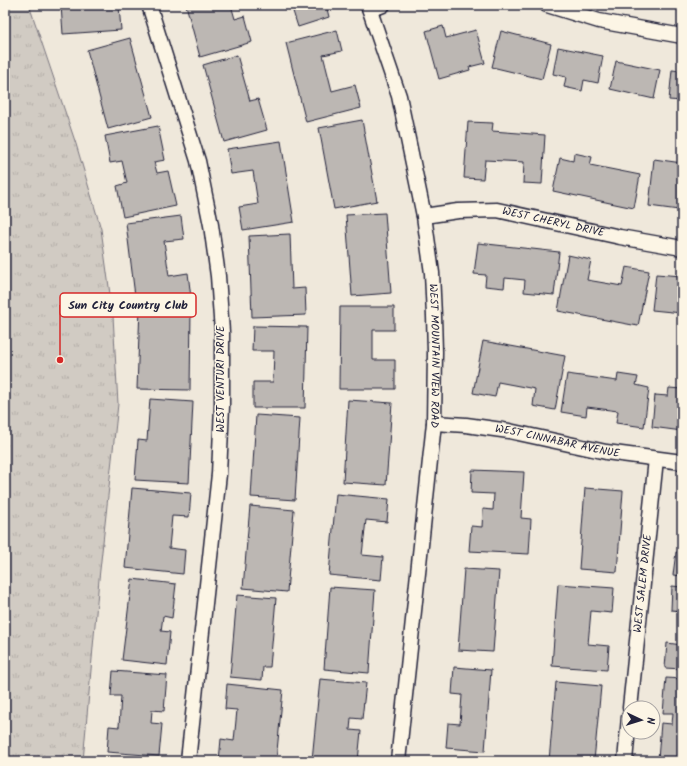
<svg xmlns="http://www.w3.org/2000/svg" width="687" height="766" font-family="Kalam,sans-serif">
  <style>
    .grass { fill: url(#grass-tufts); stroke: #7a767f }
    .building { fill: #bcb7b3; stroke: #22223b }
    .lines { fill: none; stroke-linecap: round; stroke-linejoin: round }
    .minor-casing { stroke: #22223b; stroke-width: 17 }
    .minor { stroke: #fcf5e5; stroke-width: 14 }
    .labels { text-anchor: middle; dominant-baseline: central; stroke-width: 3; stroke-linejoin: round; paint-order: stroke }
    .street-label { font-size: 11px; fill: #22223b; stroke: #fcf5e5 }
    .leader { fill: none; stroke: #d62828; stroke-width: 1.5 }
    .callout-dot { fill: #d62828; stroke: #fcf5e5; stroke-width: 1.5 }
    .callout { fill: #fcf5e5; stroke: #d62828; stroke-width: 1.5 }
    .callout-label { font-size: 12px; text-anchor: middle; font-weight: bold; fill: #22223b }
  </style>
  <defs>
    <pattern id="grass-tufts" width="24" height="20" patternUnits="userSpaceOnUse"><rect width="24" height="20" fill="#d1cbc3"/><path d="M3 7l-1-3M5 7V3M7 7l1-3M15 17l-1-3M17 17v-4M19 17l1-3" fill="none" stroke="#b3aea8"/></pattern>
  </defs>
  <rect width="100%" height="100%" fill="#efe8db"/>
  <filter id="ink" filterUnits="userSpaceOnUse"><feTurbulence type="fractalNoise" baseFrequency=".025" numOctaves="2"/><feDisplacementMap in="SourceGraphic" scale="8" xChannelSelector="R" yChannelSelector="G"/><feConvolveMatrix kernelMatrix="1 2 1 2 8 2 1 2 1" color-interpolation-filters="sRGB"/></filter>
  <g filter="url(#ink)">
    <path class="grass" d="M5,5H29L76,144L101,229L113,316L118,404L99,579L83,761H5Z"/>
    <path class="building" d="M61,5H97V8L119,6L121,30L63,34Z
      M186,5H231L235,19L245,16L252,42L200,57Z
      M291,5H326L329,17L298,27Z
      M443,26L446,38L476,30L485,63L469,67L470,70L439,79L426,31Z
      M337,30L342,51L323,55L332,91L355,85L361,108L306,122L286,43Z
      M501,31L551,44L542,79L492,67Z
      M130,38L152,117L108,129L87,50Z
      M558,47L603,56L598,83L584,80L582,91L564,87L566,77L553,74Z
      M237,55L250,101L258,99L267,130L224,142L203,65Z
      M616,61L660,70L654,99L610,89Z
      M672,70L682,71V101L669,100Z
      M362,120L377,201L334,209L319,128Z
      M468,122L493,123L492,131L545,135L542,184L523,183L524,162L485,160L483,179L464,178Z
      M158,126L165,160L154,162L157,173L168,171L176,206L123,217L117,186L127,183L122,161L110,163L105,136Z
      M281,141L294,222L243,230L239,207L258,204L253,171L231,174L227,149Z
      M574,153L592,157L590,165L640,175L634,208L553,191L560,158L573,161Z
      M654,159L682,163V201H680L679,210L649,206Z
      M385,213L391,293L352,296L346,215Z
      M181,216L184,239L164,241L169,276L188,273L191,298L136,304L126,223Z
      M290,234L292,289L305,288L306,315L252,317L249,236Z
      M478,243L559,252L554,295L524,292L525,280L505,278L504,288L485,286L486,275L474,274Z
      M568,255L591,260L587,280L622,286L626,267L649,271L638,326L558,311Z
      M656,274L682,276V313L652,310Z
      M140,307L191,308L190,390L137,389Z
      M340,307H394V330H373V360H395V389H339Z
      M253,326L307,327L305,408H253V382H273L274,351H252Z
      M483,341L565,356L555,410L533,406L535,389L498,382L495,397L473,393Z
      M567,374L617,381L618,374L638,377L636,385L649,388L644,427L616,423L618,411L587,407L586,416L561,412Z
      M669,388L682,389V431L652,427L655,395L668,396Z
      M150,399L193,402L189,483L135,480L138,440L147,441Z
      M348,400L392,403L386,485L343,482Z
      M256,415L300,418L295,500L251,497Z
      M472,470L524,472L521,518L531,519L529,554L469,551L471,526L482,527L483,509L493,510L494,494L471,493Z
      M132,488L191,493L189,517L172,516L169,548L185,550L183,574L125,568Z
      M585,488L623,491L617,572L579,569Z
      M682,493V517H679Z
      M336,494L389,499L387,522L366,520L362,555L383,557L381,580L329,575Z
      M250,506L294,510L287,592L243,588Z
      M676,552L682,553V576L673,575Z
      M464,569L499,571L493,652L458,650Z
      M132,579L176,584L172,618L163,616L161,631L170,632L167,665L122,660Z
      M558,584L614,588L612,613L591,611L588,644L609,646L607,670L552,666Z
      M672,586L682,587V611L671,610Z
      M330,587L375,590L369,673L324,669Z
      M237,595L276,598L270,667H263L262,680L230,677Z
      M667,643L682,645V669L665,668Z
      M454,667L491,670L485,751L446,748L448,723L460,724L462,695L452,694Z
      M113,671L167,675L164,711L152,710L151,723L162,724L159,756L107,752L109,726L119,727L121,696H111Z
      M666,678L682,679V761L658,759L661,723L672,724L673,713H663Z
      M320,679L366,683L362,719L351,718L350,730L361,731L358,761L312,760Z
      M556,682L601,686L594,761H549Z
      M227,684L283,690L276,761H219L221,739L234,741L237,710L225,709Z"/>
    <g class="lines">
      <defs>
        <g id="minor">
          <path d="M149,5L198,161L211,225L218,276L222,332V406L219,474L188,761"/>
          <path id="s1" d="M368,5L399,96L424,216L432,273L434,316L435,352L434,423L398,761"/>
          <path d="M547,5L599,21L682,36"/>
          <path d="M370,10L383,5"/>
          <path id="s2" d="M424,216L458,211L497,210L620,237L682,248"/>
          <path id="s3" d="M434,423L466,425L509,431L606,452L682,462"/>
          <path id="s4" d="M630,708L656,459"/>
          <path d="M625,761L629,717"/>
        </g>
      </defs>
      <use href="#minor" class="minor-casing"/>
      <use href="#minor" class="minor"/>
    </g>
  </g>
  <g class="labels">
    <g class="street-label">
      <text stroke="none"><textPath href="#s2" startOffset="131">WEST CHERYL DRIVE</textPath></text>
      <text stroke="none"><textPath href="#s1" startOffset="359">WEST MOUNTAIN VIEW ROAD</textPath></text>
      <text transform="translate(221 379) rotate(-90)">WEST VENTURI DRIVE</text>
      <text stroke="none"><textPath href="#s3" startOffset="125">WEST CINNABAR AVENUE</textPath></text>
      <text stroke="none"><textPath href="#s4" startOffset="125">WEST SALEM DRIVE</textPath></text>
    </g>
  </g>
  <path class="leader" d="M60 360L60 305"/>
  <circle class="callout-dot" cx="60" cy="360" r="4"/>
  <rect class="callout" x="60" y="293" width="136" height="24" rx="4"/>
  <g class="callout-label">
    <text x="128" y="309">Sun City Country Club</text>
  </g>
  <rect width="687" height="766" fill="none" stroke="#fcf5e5" stroke-width="20"/>
  <rect x="10" y="10" width="667" height="746" fill="none" stroke="#22223b" stroke-width="1.5" filter="url(#ink)"/>
  <g transform="translate(641 720) rotate(94)"><circle r="19" fill="#fcf5e5" stroke="#a5a1a1"/>
  <path d="M0-3L7 15L0 10L-7 15Z" fill="#22223b"/>
  <text y="-6" font-size="11" font-weight="bold" text-anchor="middle" fill="#22223b">N</text>
  </g>
</svg>
